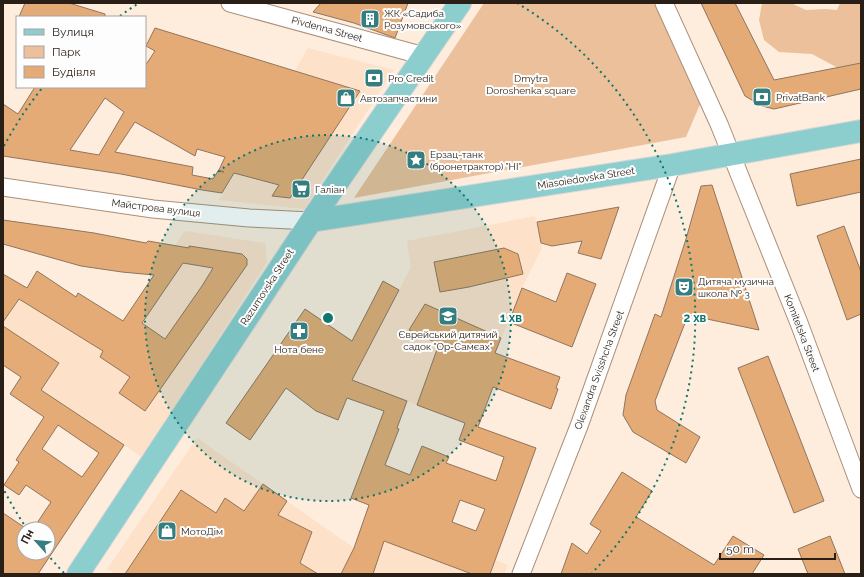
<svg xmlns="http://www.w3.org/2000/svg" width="864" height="577" font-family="Raleway,sans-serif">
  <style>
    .built { fill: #fee1c9 }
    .green { fill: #ecc09a }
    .building { fill: #e5ab76; stroke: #8f755e; fill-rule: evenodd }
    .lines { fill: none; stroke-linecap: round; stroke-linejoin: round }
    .minor-casing { stroke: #ab9079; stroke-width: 19 }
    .primary-casing { stroke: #d9d7d5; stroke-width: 24 }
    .minor { stroke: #fff; stroke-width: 17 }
    .primary { stroke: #8ccdce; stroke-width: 22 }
    .ring { fill: none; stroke: #0f766e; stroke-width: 2; stroke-dasharray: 2 4 }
    .labels { text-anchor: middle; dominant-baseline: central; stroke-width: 4; stroke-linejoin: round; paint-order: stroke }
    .poi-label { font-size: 10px; fill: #2a1f16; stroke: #fdfdfd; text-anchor: start }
    .street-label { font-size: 10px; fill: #2a1f16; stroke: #fdfdfd }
    .park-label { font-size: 10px; fill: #402811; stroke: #fdfdfd }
    .centre { fill: #0f766e; stroke: #fdfdfd; stroke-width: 2 }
    .ring-label { font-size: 12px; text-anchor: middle; font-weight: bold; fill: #0f766e; stroke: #fdfdfd; stroke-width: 4; stroke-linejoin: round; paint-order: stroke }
  </style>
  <rect width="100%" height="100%" fill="#feecdd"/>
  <path class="built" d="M308,48L394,70L304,209L219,200Z
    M535,216L542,248L522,288L495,353L417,405L407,401L401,417L344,397L411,267L407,241Z
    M185,231L265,243L267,262L142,457L3,365V323L28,287L112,338Z
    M197,438L354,548L367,511L508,565L504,574H116L107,569Z"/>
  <path class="green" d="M484,3H654L701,102L686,137L354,198Z
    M762,3H791L806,10L825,9L837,10L840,3H861V63L838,68L812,54L779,52L764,40L759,20Z"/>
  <path class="building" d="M25,3H69L105,14V17H19Z
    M321,3H408L395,38L354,23L313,12Z
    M701,3H735L774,80L861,63V89L774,109L762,106L745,96Z
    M155,28L360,91L290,198L272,196L279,185L234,173L222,193L202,190L121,174L3,156V104L18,114L35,87H145V66L155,51L146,46ZM105,98L124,112L99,155L70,150ZM135,122L195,156L197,149L225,157L219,170L224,172L218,171L213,179L192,175L193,167L115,152Z
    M861,159V192L797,206L790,174Z
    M712,185L759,330L688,315L655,401L657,410L700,437L686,463L633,432L623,415L626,395L655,314L661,317L686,239L701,186Z
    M619,207L601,259L578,253L582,241L552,246L541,243L537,222Z
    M3,220L94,233L146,243L148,241L189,248V246L242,254L247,259V265L145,411L119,393L130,377L100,357L103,351L19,299L3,322V274L27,288L37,271L76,297L78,293L123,321L154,275L122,272L81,266L3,244ZM183,263L213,268L202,286L165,339L142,323Z
    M844,226L861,272V314L847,320L817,236Z
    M504,248L518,254L523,274L469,287L440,292L434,262Z
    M567,273L596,284L572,347L509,322L522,288L556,302Z
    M383,281L399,290L352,380L407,401L397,428L399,429L385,465L410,475L422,446L449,457L446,463L496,481L504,457L459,440L465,423L417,405L439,344L409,330L425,304L501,338L495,353L560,377L556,388L558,389L551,409L493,387L478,427L536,448L490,574H472L384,541L373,574H341L354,548L369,505L351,498L384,411L347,398L338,420L316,411L286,388L250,440L226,423L305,309L352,341ZM460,500L485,509L476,531L452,522Z
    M3,326L59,363L41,390L124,445L38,574H3V513L24,527V553H48V529H33L51,502L26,485L19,495L4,485L19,462L16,460L44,417L10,394L21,377L3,365ZM58,425L99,453L82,477L42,449Z
    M768,356L824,501L794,513L738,368Z
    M622,472L652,491L636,517L714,565L733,536L764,555L752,574H561L572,543L587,554L601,531L590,524Z
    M263,484L287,501L278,515L312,532L300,563L318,574H125L181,490L216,513L225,498L244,511Z
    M830,536L845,574H808L798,549Z"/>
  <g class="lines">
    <defs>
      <path id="minor" d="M230,3L424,56
        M664,3L719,124L799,323L861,489
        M3,187L153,209L249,218L311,221
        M521,574L579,426L672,165"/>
      <path id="primary" d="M311,221L672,165L861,131
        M78,574L311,221L460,3"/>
    </defs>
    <use href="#minor" class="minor-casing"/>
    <use href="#primary" class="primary-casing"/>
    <use href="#minor" class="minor"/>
    <use href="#primary" class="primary"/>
  </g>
  <circle cx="328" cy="318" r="183" fill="#0f766e" fill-opacity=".12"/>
  <g class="ring">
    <circle cx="328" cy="318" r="183"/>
    <path d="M64 573A367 367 0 0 1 47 554M27 529A367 367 0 0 1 4 490M4 146A367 367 0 0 1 43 87M120 16A367 367 0 0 1 139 3M517 3A367 367 0 0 1 592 573"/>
  </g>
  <defs>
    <symbol id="building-square" viewBox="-11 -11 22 22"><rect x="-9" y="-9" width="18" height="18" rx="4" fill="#357e7f" stroke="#fdfdfd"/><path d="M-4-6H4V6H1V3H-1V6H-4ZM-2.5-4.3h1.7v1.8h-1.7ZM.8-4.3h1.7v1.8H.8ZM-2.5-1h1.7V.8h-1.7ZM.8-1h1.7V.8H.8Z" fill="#fff"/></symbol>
    <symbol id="bank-square" viewBox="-11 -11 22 22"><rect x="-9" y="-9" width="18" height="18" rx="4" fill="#357e7f" stroke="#fdfdfd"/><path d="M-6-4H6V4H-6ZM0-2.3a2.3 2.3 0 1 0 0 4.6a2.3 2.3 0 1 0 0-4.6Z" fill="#fff"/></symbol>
    <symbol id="shop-square" viewBox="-11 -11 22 22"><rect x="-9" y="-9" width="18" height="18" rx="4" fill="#357e7f" stroke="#fdfdfd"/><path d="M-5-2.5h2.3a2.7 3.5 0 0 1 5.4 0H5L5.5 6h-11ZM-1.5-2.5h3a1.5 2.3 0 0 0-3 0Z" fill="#fff"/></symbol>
    <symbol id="sight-square" viewBox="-11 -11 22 22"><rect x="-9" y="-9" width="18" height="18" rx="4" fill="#357e7f" stroke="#fdfdfd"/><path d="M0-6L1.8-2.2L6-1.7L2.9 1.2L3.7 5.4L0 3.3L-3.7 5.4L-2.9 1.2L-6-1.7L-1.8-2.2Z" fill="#fff"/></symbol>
    <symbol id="supermarket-square" viewBox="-11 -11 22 22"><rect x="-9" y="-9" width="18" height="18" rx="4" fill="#357e7f" stroke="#fdfdfd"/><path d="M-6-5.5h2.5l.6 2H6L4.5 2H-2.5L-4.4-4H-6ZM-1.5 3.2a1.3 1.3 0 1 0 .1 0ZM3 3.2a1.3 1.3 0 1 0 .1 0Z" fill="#fff"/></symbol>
    <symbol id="theatre-square" viewBox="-11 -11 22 22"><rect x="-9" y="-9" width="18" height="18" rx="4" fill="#357e7f" stroke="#fdfdfd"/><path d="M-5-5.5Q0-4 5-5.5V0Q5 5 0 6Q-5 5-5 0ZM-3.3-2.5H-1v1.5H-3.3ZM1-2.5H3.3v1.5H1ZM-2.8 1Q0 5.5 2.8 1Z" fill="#fff"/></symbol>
    <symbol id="school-square" viewBox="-11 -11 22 22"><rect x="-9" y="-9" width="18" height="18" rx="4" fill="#357e7f" stroke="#fdfdfd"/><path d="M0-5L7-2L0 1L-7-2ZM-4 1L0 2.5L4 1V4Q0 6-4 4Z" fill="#fff"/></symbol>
    <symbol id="pharmacy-square" viewBox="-11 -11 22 22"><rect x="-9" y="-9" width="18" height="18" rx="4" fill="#357e7f" stroke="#fdfdfd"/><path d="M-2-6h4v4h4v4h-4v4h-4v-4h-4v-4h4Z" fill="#fff"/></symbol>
  </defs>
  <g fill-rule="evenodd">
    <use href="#building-square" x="359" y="8" width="22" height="22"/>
    <use href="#bank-square" x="363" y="67" width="22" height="22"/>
    <use href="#bank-square" x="751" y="86" width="22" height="22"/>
    <use href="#shop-square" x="335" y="87" width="22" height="22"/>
    <use href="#sight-square" x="405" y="149" width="22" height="22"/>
    <use href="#supermarket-square" x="290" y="178" width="22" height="22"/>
    <use href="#theatre-square" x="673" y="276" width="22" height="22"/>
    <use href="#school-square" x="437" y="305" width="22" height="22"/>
    <use href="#pharmacy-square" x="288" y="320" width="22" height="22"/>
    <use href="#shop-square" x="156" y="520" width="22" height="22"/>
  </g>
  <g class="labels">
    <g class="poi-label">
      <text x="384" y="13">ЖК «Садиба<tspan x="384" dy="12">Розумовського»</tspan></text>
      <text x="388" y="78">Pro Credit</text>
      <text x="776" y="97">PrivatBank</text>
      <text x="360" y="98">Автозапчастини</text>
      <text x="430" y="154">Ерзац-танк<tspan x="430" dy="12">(бронетрактор) "НІ"</tspan></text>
      <text x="315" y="189">Галіан</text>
      <text x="698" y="281">Дитяча музична<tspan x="698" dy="12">школа № 3</tspan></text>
      <text x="448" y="334" text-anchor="middle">Єврейський дитячий<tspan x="448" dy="12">садок "Ор-Самєах"</tspan></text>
      <text x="299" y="349" text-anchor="middle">Нота бене</text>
      <text x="181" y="531">МотоДім</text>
    </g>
    <g class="street-label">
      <text transform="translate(327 29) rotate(15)">Pivdenna Street</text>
      <text transform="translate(586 178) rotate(-9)">Miasoiedovska Street</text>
      <text transform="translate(156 208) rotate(7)">Майстрова вулиця</text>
      <text transform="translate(267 287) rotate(-57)">Razumovska Street</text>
      <text transform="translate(802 333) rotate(69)">Komitetska Street</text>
      <text transform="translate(599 370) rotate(-70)">Olexandra Svisshcha Street</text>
    </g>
    <g class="park-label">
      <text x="531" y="78">Dmytra<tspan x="531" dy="12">Doroshenka square</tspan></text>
    </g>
  </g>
  <circle cx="328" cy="318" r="6" class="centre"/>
  <g class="ring-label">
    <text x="511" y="322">1 хв</text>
    <text x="695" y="322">2 хв</text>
  </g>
  <rect width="864" height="577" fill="none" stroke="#2a1f16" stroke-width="8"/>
  <rect x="16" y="16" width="130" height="72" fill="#fdfdfd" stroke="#a9a4a1"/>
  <rect x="24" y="29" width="20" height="6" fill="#8ccdce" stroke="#a9a4a1"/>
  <text x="52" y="36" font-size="12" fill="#2a1f16">Вулиця</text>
  <rect x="24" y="46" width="20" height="12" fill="#ecc09a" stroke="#a9a4a1"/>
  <text x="52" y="56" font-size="12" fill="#2a1f16">Парк</text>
  <rect x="24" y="66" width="20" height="12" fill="#e5ab76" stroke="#a9a4a1"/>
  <text x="52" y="76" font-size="12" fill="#2a1f16">Будівля</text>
  <g transform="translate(36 541) rotate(297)"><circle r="19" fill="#fdfdfd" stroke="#a9a4a1"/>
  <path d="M0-3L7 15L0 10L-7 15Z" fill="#357e7f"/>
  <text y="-6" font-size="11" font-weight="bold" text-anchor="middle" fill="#2a1f16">Пн</text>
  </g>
  <path d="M720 553v6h115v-6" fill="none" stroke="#2a1f16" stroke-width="2"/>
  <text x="726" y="553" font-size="12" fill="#2a1f16" stroke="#fdfdfd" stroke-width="3" paint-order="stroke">50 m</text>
</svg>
